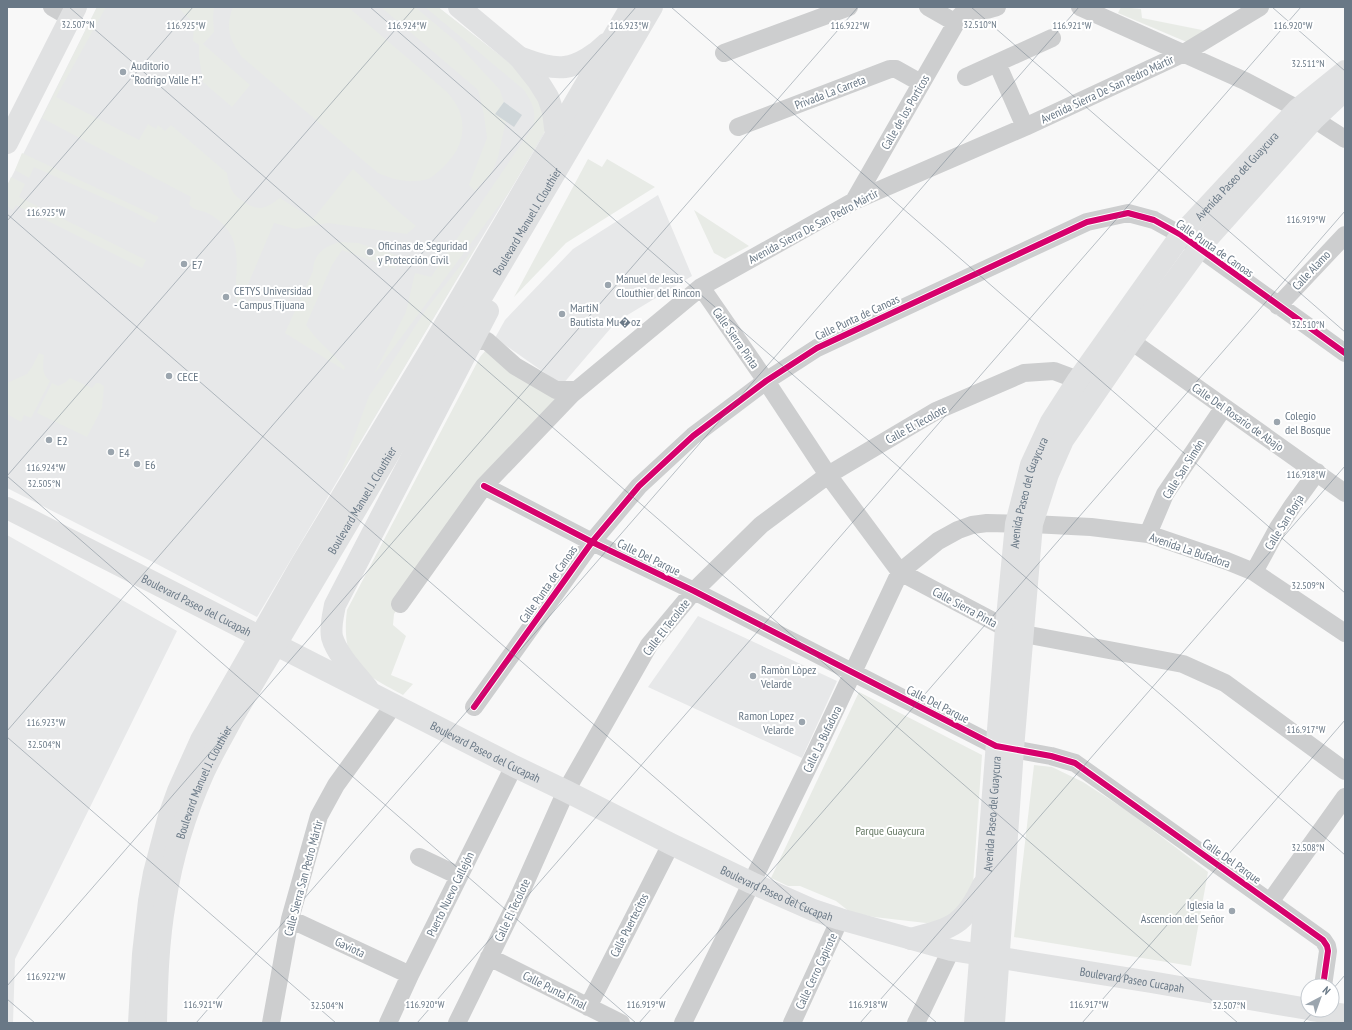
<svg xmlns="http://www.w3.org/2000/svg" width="1352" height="1030" font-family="'PT Sans Narrow',sans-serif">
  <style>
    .built { fill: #e7e8e9 }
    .green { fill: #e8ebe6 }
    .water { fill: #cfd6d9 }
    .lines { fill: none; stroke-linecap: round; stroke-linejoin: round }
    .minor { stroke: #cdcecf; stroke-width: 18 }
    .major { stroke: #e0e1e2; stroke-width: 22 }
    .cycleway-casing { stroke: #fff; stroke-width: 8 }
    .cycleway { stroke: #d6006c; stroke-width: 6 }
    .ticks { fill: none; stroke: #697886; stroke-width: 1; stroke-opacity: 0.45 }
    .poi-dot { fill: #9ba5ae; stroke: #fff; stroke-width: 1.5 }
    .labels { text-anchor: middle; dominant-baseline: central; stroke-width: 4; stroke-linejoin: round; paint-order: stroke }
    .poi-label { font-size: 12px; fill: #697886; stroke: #fff; text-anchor: start }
    .street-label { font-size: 12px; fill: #697886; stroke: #fff }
    .park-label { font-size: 12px; fill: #667964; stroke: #fff }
    .ticks-label { font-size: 10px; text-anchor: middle; fill: #697886; stroke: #fff; stroke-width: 4; stroke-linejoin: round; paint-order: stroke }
  </style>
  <rect width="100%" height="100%" fill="#f8f8f8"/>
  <path class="built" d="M97,7H438L525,75L544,134L414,351L257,617L153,562L7,488V186Z
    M658,195L692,276L616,322L562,385L495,338L505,320L573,249Z
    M7,535L177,631L15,959L13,1023H7Z
    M698,616L837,681L802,758L648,687Z"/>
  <path class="green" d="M97,7H106L56,97L139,140L148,124L156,129L158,125L165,131L171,125L227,173C229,188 233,196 246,203C250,206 255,208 261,208C268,207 274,202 280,198L313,219L353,169L398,211L416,226L407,234L328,223L295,229L274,223L238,308C231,282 245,253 227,229C222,222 214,216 205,212C199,210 193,210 189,204L191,197L42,118Z
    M178,7H214L213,17L214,32L203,44L250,85L232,107L203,82L199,57V45L193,41L194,24Z
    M233,7H348L447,92C451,97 456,103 459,110C468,133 459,154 440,170C437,172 433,177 428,179C410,184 394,180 378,173L242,57C229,39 225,28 233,7Z
    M381,7H415L458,43L463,50L500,90L504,102L496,114L506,121L498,157L492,172L475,191L469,185L487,138L484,115L478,90Z
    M425,7H438L535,83L546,129L509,192L374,374L406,312L415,273L431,277L534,125C536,111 532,102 524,90Z
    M1121,7L1141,9L1142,18L1212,32L1189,43L1118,13Z
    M22,153L152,214L159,217L155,223L126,208L34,167L29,178L15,170Z
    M588,159L602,167L607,159L655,187L566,243L514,297Z
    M11,177L25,184L19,197L146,260L142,268L16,205L13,210L7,206V186Z
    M694,210L749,246L725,259L714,253Z
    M340,242L358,243L399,256L395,269L342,250L332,265L306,325L316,338L345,367L344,370L285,333L313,271C313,254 325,246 340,242Z
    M478,243L340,475L369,396L388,369L425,311Z
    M486,350L560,395L480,484L394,614L393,625L406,636L391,675L413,684L403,695C387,686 359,673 351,656C345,643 345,625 347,610L480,357Z
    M39,353L44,355C43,365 41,374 50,381L31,418L24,415L21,422L7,414V383L27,374L33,365Z
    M70,378L92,388L96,383H99L104,386L102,408L87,437L37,413L52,383L58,386L66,382Z
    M859,692L982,755L973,885L966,903L939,922L926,923L874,917L850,912L836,901L800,886H788L771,878Z
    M1034,765L1052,767L1083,782L1129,812L1208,872L1191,966L1014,937Z"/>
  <path class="water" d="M504,102L522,115L514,127L495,114Z"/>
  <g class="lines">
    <path class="minor" d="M52,7L71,18
      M928,7L956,23
      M1080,7L1245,81L1298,109L1345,139
      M724,53L849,7
      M997,63L1025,127
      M966,77L1052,38
      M738,127L890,69H896L921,83
      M854,201L960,16C967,9 975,12 985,10C989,10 993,8 997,7
      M701,287L766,381L828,475L900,572L1006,628L1024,634L1183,664L1225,683L1345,771
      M1278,306L1345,235
      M473,341H487L515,366L556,390H577
      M1131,341L1345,493
      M484,486L592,542L694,591L996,746L1051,756L1075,763L1323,940L1327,946L1328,951L1323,986
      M1148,534L1165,494L1224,407
      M1254,572L1278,528L1293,505L1317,472
      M400,604L484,486L572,394L701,287L854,201L1025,127L1184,53L1260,7
      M474,707L592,542L639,486L693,436L766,381L817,348L1087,222L1128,213L1154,220L1181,235L1199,248L1345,353
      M419,857L459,876
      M1270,902L1345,797
      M290,919L410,975
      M489,957L621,1023
      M588,1007L671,844
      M271,1023L290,919L319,816L336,785L393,706
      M388,1023L410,975L514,766
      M457,1023L517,901L566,791L649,645L694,591L761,525L828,475L936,411L1024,373L1054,371L1078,380L1088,387
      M683,1023L815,753L900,572L938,541L958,530L972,525L987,523L1032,524L1091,527L1148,534L1227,561L1254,572L1345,633
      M792,1023L840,919
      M916,1023L951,950"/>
    <g class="major">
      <path d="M459,7L519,57L538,81L548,97L553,112L556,136"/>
      <path d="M519,57C533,62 550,69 565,67C580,65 596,54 606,44"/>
      <path d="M7,143L76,7"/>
      <path id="s1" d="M7,508L514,766L566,791L671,844L752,883L813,910L840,919L951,950L1151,982L1308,1009"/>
      <path d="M368,689C357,675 337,655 332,637C330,626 333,616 335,605L488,311"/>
      <path d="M911,939C952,928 964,926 983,885"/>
      <path d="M1312,1010L1345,1015"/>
      <path d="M139,1023L143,954L149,901L154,873L169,816L178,791L201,740L302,563L429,352L631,7"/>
      <path id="s2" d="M156,1023C157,982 158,942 165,902C172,858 185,814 203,774C212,754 223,736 233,717L552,178L652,7"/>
      <path id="s3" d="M975,1023L1006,628L1016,524L1031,465L1051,422L1078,380L1181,235L1298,109L1345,71"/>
      <path d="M994,1023L1013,749L1032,524L1048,474L1063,440L1131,341L1199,248L1314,119L1345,90"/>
    </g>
    <defs>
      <path id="cycleway" d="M484,486L592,542L694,591L996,746L1051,756L1075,763L1323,940L1327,946L1328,951L1323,986
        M474,707L592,542L639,486L693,436L766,381L817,348L1087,222L1128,213L1154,220L1181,235L1199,248L1345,353"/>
    </defs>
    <use href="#cycleway" class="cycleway-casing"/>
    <use href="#cycleway" class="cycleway"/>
  </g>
  <path class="ticks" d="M69,7L1238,1023M370,7L1345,855M671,7L1345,593M971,7L1345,332M1272,7L1345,71M7,214L937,1023M7,221L193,7M7,476L415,7M7,476L636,1023M7,731L636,7M7,737L336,1023M7,986L858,7M1332,990L1345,975M7,999L35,1023M196,1023L1079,7M417,1023L1301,7M639,1023L1345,211M860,1023L1345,466M1082,1023L1345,720M1303,1023L1315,1010"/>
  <g class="poi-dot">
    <circle cx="123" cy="72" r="4"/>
    <circle cx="370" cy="252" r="4"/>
    <circle cx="184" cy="264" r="4"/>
    <circle cx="608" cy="285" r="4"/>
    <circle cx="226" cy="297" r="4"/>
    <circle cx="562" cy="314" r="4"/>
    <circle cx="169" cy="376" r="4"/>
    <circle cx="1277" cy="422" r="4"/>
    <circle cx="49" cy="440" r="4"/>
    <circle cx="111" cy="452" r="4"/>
    <circle cx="137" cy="464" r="4"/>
    <circle cx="753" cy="676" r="4"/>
    <circle cx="802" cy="722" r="4"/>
    <circle cx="1232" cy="911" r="4"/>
  </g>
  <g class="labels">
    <g class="poi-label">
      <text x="131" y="65">Auditorio<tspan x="131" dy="14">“Rodrigo Valle H.”</tspan></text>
      <text x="378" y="245">Oficinas de Seguridad<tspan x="378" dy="14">y Protección Civil</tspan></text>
      <text x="192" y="264">E7</text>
      <text x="616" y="278">Manuel de Jesus<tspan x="616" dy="14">Clouthier del Rincon</tspan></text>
      <text x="234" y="290">CETYS Universidad<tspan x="234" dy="14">- Campus Tijuana</tspan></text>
      <text x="570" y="307">MartiN<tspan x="570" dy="14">Bautista Mu�oz</tspan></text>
      <text x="177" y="376">CECE</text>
      <text x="1285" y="415">Colegio<tspan x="1285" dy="14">del Bosque</tspan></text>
      <text x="57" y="440">E2</text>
      <text x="119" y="452">E4</text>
      <text x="145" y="464">E6</text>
      <text x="761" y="669">Ramòn Lòpez<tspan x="761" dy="14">Velarde</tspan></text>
      <text x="794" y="715" text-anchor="end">Ramon Lopez<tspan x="794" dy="14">Velarde</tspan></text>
      <text x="1224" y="904" text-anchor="end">Iglesia la<tspan x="1224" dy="14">Ascencion del Señor</tspan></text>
    </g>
    <g class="street-label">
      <text transform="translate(1107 89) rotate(-25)">Avenida Sierra De San Pedro Mártir</text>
      <text transform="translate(830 92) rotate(-21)">Privada La Carreta</text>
      <text transform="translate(905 112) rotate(-60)">Calle de los Porticos</text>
      <text stroke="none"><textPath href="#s3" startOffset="918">Avenida Paseo del Guaycura</textPath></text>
      <text stroke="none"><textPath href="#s2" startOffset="896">Boulevard Manuel J. Clouthier</textPath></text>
      <text transform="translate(813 226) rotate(-28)">Avenida Sierra De San Pedro Mártir</text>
      <text transform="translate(1215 248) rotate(35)">Calle Punta de Canoas</text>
      <text transform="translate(1311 270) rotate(-47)">Calle Alamo</text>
      <text transform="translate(857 317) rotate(-25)">Calle Punta de Canoas</text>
      <text transform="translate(736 338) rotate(55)">Calle Sierra Pinta</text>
      <text transform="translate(1238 417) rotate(35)">Calle Del Rosario de Abajo</text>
      <text transform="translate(916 424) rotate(-29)">Calle El Tecolote</text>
      <text transform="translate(1183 469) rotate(-58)">Calle San Simón</text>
      <text stroke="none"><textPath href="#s3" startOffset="534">Avenida Paseo del Guaycura</textPath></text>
      <text stroke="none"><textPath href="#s2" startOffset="572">Boulevard Manuel J. Clouthier</textPath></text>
      <text transform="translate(1284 522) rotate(-58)">Calle San Borja</text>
      <text transform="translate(1190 550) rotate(19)">Avenida La Bufadora</text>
      <text transform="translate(649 557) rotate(26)">Calle Del Parque</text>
      <text transform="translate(548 584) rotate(-55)">Calle Punta de Canoas</text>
      <text stroke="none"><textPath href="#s1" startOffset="213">Boulevard Paseo del Cucapah</textPath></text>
      <text transform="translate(965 607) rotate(28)">Calle Sierra Pinta</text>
      <text transform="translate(666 627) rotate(-52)">Calle El Tecolote</text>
      <text transform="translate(938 704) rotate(27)">Calle Del Parque</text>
      <text transform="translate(822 739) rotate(-64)">Calle La Bufadora</text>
      <text stroke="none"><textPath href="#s1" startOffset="537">Boulevard Paseo del Cucapah</textPath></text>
      <text stroke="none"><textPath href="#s2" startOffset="248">Boulevard Manuel J. Clouthier</textPath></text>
      <text stroke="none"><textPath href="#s3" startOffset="210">Avenida Paseo del Guaycura</textPath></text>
      <text transform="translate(1232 861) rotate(35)">Calle Del Parque</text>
      <text transform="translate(303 878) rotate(-75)">Calle Sierra San Pedro Mártir</text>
      <text stroke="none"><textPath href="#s1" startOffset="861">Boulevard Paseo del Cucapah</textPath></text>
      <text transform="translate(450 894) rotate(-64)">Puerto Nuevo Callejón</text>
      <text transform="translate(512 910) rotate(-65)">Calle El Tecolote</text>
      <text transform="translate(629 925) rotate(-63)">Calle Puertecitos</text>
      <text transform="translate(350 947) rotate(25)">Gaviota</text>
      <text transform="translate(816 971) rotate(-65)">Calle Cerro Capirote</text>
      <text stroke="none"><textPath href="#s1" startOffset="1228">Boulevard Paseo Cucapah</textPath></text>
      <text transform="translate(555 990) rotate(27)">Calle Punta Final</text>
    </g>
    <g class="park-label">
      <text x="890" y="830">Parque Guaycura</text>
    </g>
  </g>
  <g class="ticks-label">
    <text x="78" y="28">32.507°N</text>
    <text x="980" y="28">32.510°N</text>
    <text x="407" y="29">116.924°W</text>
    <text x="629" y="29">116.923°W</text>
    <text x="850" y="29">116.922°W</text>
    <text x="1072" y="29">116.921°W</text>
    <text x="1293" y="29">116.920°W</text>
    <text x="186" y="29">116.925°W</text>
    <text x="1308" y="67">32.511°N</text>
    <text x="46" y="216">116.925°W</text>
    <text x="1306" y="223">116.919°W</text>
    <text x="1308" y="328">32.510°N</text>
    <text x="46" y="471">116.924°W</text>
    <text x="1306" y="478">116.918°W</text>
    <text x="44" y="487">32.505°N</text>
    <text x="1308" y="589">32.509°N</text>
    <text x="46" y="726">116.923°W</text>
    <text x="1306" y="733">116.917°W</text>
    <text x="44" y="748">32.504°N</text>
    <text x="1308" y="851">32.508°N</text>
    <text x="46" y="980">116.922°W</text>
    <text x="203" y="1008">116.921°W</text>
    <text x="425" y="1008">116.920°W</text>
    <text x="646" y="1008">116.919°W</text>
    <text x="868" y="1008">116.918°W</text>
    <text x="1089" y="1008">116.917°W</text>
    <text x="327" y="1009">32.504°N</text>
    <text x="1229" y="1009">32.507°N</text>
  </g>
  <rect width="1352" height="1030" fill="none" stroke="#697886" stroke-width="16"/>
  <g transform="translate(1320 998) rotate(41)"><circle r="19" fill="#ffffff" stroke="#c3c9cf"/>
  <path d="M0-3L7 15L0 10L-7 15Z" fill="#9ba5ae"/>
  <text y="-6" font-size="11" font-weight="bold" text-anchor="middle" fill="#697886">N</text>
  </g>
</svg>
